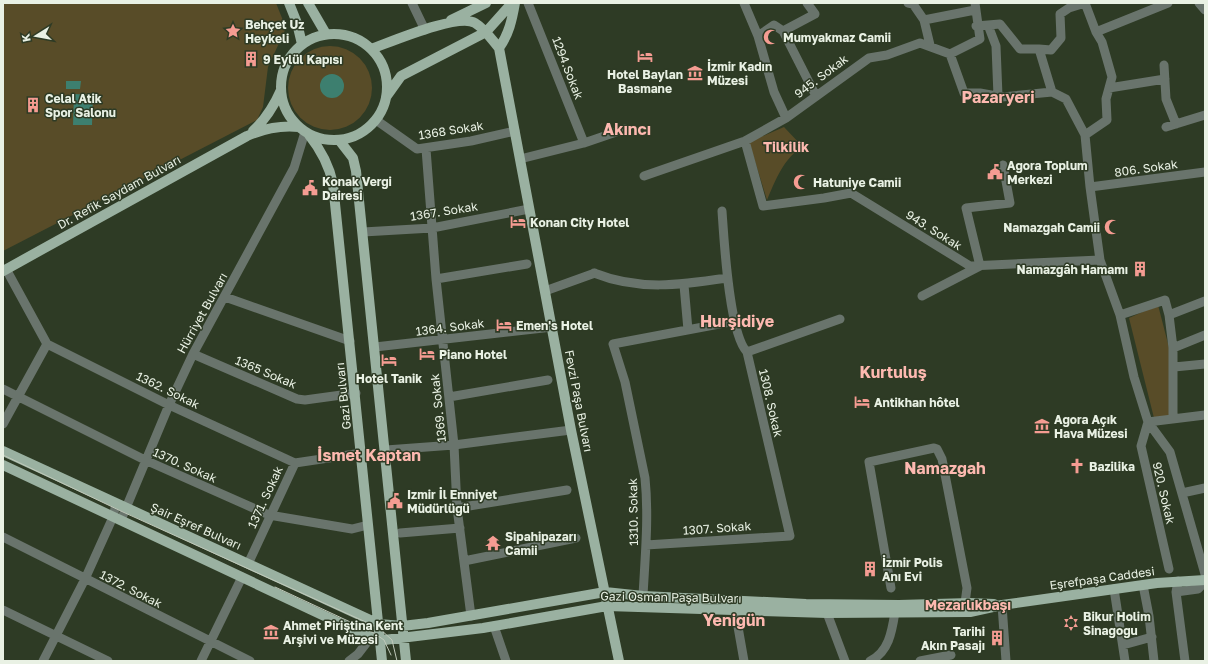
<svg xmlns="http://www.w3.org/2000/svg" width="1208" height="664" font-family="'Golos Text',sans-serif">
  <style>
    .green { fill: #584c28 }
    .water { fill: #3d7f6f }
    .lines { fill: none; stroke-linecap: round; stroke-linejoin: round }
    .minor { stroke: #69746c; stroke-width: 9 }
    .major { stroke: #9ab1a1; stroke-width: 10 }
    .tram { stroke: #c0c9ba; stroke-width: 1 }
    .labels { text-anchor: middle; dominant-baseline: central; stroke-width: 3; stroke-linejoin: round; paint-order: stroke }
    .poi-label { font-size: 12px; font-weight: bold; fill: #e9f1e4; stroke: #2e3b25; text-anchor: start }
    .street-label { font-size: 12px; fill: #e9f1e4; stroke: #2e3b25 }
    .quarter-label { font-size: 14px; font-weight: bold; fill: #fdb9b0; stroke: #2e3b25 }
    .district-label { font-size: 16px; font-weight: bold; fill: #fdb9b0; stroke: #2e3b25 }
  </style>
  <rect width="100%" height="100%" fill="#2e3b25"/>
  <path class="green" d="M3,3H276L286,28L268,67L263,107L257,120L3,251Z
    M288 88a42 42 0 1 1 84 0a42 42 0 1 1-84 0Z
    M784,127L802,146C782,162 777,177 767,200L749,142Z
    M1158,305L1173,363L1172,418H1154L1129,318Z"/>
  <path class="water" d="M320 86a12 12 0 1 1 24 0a12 12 0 1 1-24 0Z
    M66,81H81L80,89H66Z
    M74,94L93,95L92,125H73Z"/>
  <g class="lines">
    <path class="minor" d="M412,3L425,30
      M528,3L584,143
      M744,3L758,36L774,92L786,118
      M807,3L815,14L783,31L816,96
      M908,3L913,4L924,20L930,45
      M1085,3L1096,32L1102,42L1112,77L1106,99L1107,120L1085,135
      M1199,3L1205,10
      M924,20L975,10
      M988,25L996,46L998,96
      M976,26L1000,24L1020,49H1039L1052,92
      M1096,32L1168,3
      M758,36L774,25L783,31
      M1039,49L1051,50L1061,38L1060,14L1069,8L1085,3
      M950,54L980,39L975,3
      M1164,65L1166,99L1176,124
      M1109,88L1165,79
      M376,120L417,149L471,141L515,131
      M1166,127L1205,115
      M745,141L763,206L824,198L851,193L970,266L1100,260
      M426,149L436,279L454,445L457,508L471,616
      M520,159L584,143L625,129
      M644,176L745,141L786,118L869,58L887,55L920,43L950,54L964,93H980L1002,97L1052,92L1066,99L1085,135L1090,187L1100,260L1120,315L1134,377L1148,422L1205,415
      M1090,187L1205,172
      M363,232L432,228L529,209
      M6,269L47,344L169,405L295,463L362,453
      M594,273C639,291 680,285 727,278
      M436,279L527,264
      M684,285L688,330
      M545,291L595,273
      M922,296L980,266L966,208L1010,203L1003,165
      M225,297L350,341
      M1120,315L1165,300L1169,315L1173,348
      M1169,315L1205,301
      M375,347L552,327
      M747,352L840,319
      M193,354L297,399L305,400L356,393
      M1174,367L1205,364
      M3,389L145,460L269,515L352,529L368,525
      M449,397L548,380
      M1173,418V348L1205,335
      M1148,422L1170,452L1205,574
      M1148,422L1141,446L1169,569
      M3,424L47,344
      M386,450L454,445L571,430
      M1182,493L1205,488
      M457,508L567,490
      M121,520L169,405L193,354L294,168L305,132
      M400,533L460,528
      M3,537L250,661
      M646,545L790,536L747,352C729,334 724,239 722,211
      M464,561L576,538
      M248,564L295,463
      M1178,581L1176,592L1185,661
      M1143,585L1149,616L1154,661
      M891,588L869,462L934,448L937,449L942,459L967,588L965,603
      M1114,589L1125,661
      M1176,592L1198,589L1205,582
      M643,596C645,557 649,517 645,478L625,382L613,344L735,321
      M1002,605L1006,661
      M3,610L108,661
      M735,610L744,661
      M827,613L845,661
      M494,626L506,661
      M1123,645L1152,637
      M43,661L85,579L113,517L116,504
      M201,661L242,577
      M349,661L358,654L371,637
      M870,661C889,652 892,631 895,612
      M920,661L951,655"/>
    <path class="major" d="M289,3L297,23L302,44
      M308,3L326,34
      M451,20L486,3
      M281 87a53 53 0 1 1 106 0a53 53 0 1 1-106 0Z
      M499,48C509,34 512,20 515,3
      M371,49C391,42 458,13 475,23C485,29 492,40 499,48L571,430L619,661
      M386,97L401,76L486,32L512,3
      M253,131C266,119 274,106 281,90
      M309,135C321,150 329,164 333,184L382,661
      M339,140L353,158L356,171L406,661
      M3,271L247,136C263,129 281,125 299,127
      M3,451L379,624L402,626L428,623L605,592L643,596L806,604L899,605L970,603L994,604
      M3,465L350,628L371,637L384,640L483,628L607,606L827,613L970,612L1002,605L1157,583L1205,580"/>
    <path class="tram" d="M3,455L123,512L379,628L392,640L397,661
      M275,587L374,633L384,640L391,655"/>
  </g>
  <defs>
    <symbol id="sight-bare" viewBox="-9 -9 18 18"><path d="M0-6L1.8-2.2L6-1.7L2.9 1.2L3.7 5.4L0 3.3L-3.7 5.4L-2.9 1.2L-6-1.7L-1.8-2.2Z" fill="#f59c92" stroke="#2e3b25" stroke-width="2.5" paint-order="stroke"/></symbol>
    <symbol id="mosque-bare" viewBox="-9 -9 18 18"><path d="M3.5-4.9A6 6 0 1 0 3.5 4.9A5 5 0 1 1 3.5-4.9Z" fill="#f59c92" stroke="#2e3b25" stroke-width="2.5" paint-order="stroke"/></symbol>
    <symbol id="hotel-bare" viewBox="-9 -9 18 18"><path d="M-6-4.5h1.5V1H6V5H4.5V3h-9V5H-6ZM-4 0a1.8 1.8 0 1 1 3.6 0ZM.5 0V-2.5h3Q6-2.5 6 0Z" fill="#f59c92" stroke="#2e3b25" stroke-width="2.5" paint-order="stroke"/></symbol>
    <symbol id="building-bare" viewBox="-9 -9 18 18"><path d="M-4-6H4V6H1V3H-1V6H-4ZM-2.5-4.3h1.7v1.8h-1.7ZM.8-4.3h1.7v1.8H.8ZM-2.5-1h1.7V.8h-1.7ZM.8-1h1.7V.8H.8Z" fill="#f59c92" stroke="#2e3b25" stroke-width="2.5" paint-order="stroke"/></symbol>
    <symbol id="museum-bare" viewBox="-9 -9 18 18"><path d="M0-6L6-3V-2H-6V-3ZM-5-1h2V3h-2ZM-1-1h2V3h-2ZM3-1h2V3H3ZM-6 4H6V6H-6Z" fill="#f59c92" stroke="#2e3b25" stroke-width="2.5" paint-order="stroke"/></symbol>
    <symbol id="civic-bare" viewBox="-9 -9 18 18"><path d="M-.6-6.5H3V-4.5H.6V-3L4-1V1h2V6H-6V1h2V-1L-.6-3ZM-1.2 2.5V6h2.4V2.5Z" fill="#f59c92" stroke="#2e3b25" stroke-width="2.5" paint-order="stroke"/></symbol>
    <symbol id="church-bare" viewBox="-9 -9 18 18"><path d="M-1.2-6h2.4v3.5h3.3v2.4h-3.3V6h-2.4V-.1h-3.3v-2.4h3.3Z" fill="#f59c92" stroke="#2e3b25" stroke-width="2.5" paint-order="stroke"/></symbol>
    <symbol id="temple-bare" viewBox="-9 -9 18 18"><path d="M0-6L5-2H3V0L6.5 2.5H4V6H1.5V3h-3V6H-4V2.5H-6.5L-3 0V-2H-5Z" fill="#f59c92" stroke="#2e3b25" stroke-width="2.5" paint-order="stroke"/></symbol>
    <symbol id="synagogue-bare" viewBox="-9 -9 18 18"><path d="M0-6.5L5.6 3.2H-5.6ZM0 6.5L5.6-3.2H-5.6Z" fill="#f59c92" stroke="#2e3b25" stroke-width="2.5" paint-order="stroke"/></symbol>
  </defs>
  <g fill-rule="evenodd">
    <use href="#sight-bare" x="222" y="20" width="22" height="22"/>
    <use href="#mosque-bare" x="760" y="26" width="22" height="22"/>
    <use href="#hotel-bare" x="634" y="45" width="22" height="22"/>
    <use href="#building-bare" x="240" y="48" width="22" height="22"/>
    <use href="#museum-bare" x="684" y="62" width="22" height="22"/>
    <use href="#building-bare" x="22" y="94" width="22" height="22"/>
    <use href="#civic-bare" x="984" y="161" width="22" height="22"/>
    <use href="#mosque-bare" x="790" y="171" width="22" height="22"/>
    <use href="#civic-bare" x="299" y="177" width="22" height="22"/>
    <use href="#hotel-bare" x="507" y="211" width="22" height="22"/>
    <use href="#mosque-bare" x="1101" y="216" width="22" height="22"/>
    <use href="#building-bare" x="1129" y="258" width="22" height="22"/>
    <use href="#hotel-bare" x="493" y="314" width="22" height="22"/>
    <use href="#hotel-bare" x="416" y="343" width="22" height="22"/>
    <use href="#hotel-bare" x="378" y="349" width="22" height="22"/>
    <use href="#hotel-bare" x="851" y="391" width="22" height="22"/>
    <use href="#museum-bare" x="1031" y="415" width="22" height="22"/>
    <use href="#church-bare" x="1066" y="455" width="22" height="22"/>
    <use href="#civic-bare" x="384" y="490" width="22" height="22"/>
    <use href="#temple-bare" x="482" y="532" width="22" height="22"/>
    <use href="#building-bare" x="859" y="558" width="22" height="22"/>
    <use href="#synagogue-bare" x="1060" y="612" width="22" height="22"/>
    <use href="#museum-bare" x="260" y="621" width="22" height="22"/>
    <use href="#building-bare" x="986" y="627" width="22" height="22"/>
  </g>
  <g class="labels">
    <g class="poi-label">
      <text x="245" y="24">Behçet Uz<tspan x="245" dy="14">Heykeli</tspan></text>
      <text x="783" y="37">Mumyakmaz Camii</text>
      <text x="263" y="59">9 Eylül Kapısı</text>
      <text x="707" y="66">İzmir Kadın<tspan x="707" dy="14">Müzesi</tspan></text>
      <text x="645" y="74" text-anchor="middle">Hotel Baylan<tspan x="645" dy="14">Basmane</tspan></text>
      <text x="45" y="98">Celal Atik<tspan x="45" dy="14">Spor Salonu</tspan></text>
      <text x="1007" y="165">Agora Toplum<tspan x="1007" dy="14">Merkezi</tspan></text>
      <text x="322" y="181">Konak Vergi<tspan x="322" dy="14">Dairesi</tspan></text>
      <text x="813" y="182">Hatuniye Camii</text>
      <text x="530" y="222">Konan City Hotel</text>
      <text x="1100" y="227" text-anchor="end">Namazgah Camii</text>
      <text x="1128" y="269" text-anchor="end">Namazgâh Hamamı</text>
      <text x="516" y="325">Emen's Hotel</text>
      <text x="439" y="354">Piano Hotel</text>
      <text x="389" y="378" text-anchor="middle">Hotel Tanik</text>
      <text x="874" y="402">Antikhan hôtel</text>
      <text x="1054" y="419">Agora Açık<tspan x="1054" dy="14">Hava Müzesi</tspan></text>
      <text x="1089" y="466">Bazilika</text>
      <text x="407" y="494">Izmir İl Emniyet<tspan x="407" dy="14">Müdürlüğü</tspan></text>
      <text x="505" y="536">Sipahipazarı<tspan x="505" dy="14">Camii</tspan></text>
      <text x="882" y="562">İzmir Polis<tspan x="882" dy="14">Anı Evi</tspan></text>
      <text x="1083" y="616">Bikur Holim<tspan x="1083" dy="14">Sinagogu</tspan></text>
      <text x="283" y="625">Ahmet Piriştina Kent<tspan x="283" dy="14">Arşivi ve Müzesi</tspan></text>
      <text x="985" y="631" text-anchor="end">Tarihi<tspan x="985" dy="14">Akın Pasajı</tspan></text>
    </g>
    <g class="street-label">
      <text transform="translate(568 68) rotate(69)">1294.Sokak</text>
      <text transform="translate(821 76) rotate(-37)">945. Sokak</text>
      <text transform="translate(451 130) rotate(-9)">1368 Sokak</text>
      <text transform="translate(1146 168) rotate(-8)">806. Sokak</text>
      <text transform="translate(119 192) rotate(-29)">Dr. Refik Saydam Bulvarı</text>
      <text transform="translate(444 211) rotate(-9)">1367. Sokak</text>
      <text transform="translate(934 230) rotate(32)">943. Sokak</text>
      <text transform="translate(202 313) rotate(-61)">Hürriyet Bulvarı</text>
      <text transform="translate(450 327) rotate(-7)">1364. Sokak</text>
      <text transform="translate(266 372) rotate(23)">1365 Sokak</text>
      <text transform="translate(168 390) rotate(26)">1362. Sokak</text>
      <text transform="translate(343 396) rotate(-96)">Gazi Bulvarı</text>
      <text transform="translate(579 401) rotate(79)">Fevzi Paşa Bulvarı</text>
      <text transform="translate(771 403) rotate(77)">1308. Sokak</text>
      <text transform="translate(438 408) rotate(-96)">1369. Sokak</text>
      <text transform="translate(185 465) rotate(24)">1370. Sokak</text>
      <text transform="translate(1164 493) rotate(77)">920. Sokak</text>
      <text transform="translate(265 497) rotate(-65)">1371. Sokak</text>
      <text transform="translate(633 512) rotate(-91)">1310. Sokak</text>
      <text transform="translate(196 526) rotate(24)">Şair Eşref Bulvarı</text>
      <text transform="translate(717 528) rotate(-4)">1307. Sokak</text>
      <text transform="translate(1102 578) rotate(-8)">Eşrefpaşa Caddesi</text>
      <text transform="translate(131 589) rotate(27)">1372. Sokak</text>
      <text transform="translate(671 597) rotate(1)">Gazi Osman Paşa Bulvarı</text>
    </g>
    <g class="quarter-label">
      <text x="786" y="146">Tilkilik</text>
      <text x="968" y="604">Mezarlıkbaşı</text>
    </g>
    <g class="district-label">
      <text x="998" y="97">Pazaryeri</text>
      <text x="627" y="129">Akıncı</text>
      <text x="737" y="321">Hurşidiye</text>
      <text x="893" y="372">Kurtuluş</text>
      <text x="369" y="455">İsmet Kaptan</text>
      <text x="945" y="468">Namazgah</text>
      <text x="734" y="620">Yenigün</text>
    </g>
  </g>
  <rect width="1208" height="664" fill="none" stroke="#e9f1e4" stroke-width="8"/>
  <g transform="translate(36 36) rotate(259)" stroke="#2e3b25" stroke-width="3" paint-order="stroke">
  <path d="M0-3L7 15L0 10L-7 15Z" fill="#e9f1e4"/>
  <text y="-6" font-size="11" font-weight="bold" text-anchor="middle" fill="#e9f1e4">K</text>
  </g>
</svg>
